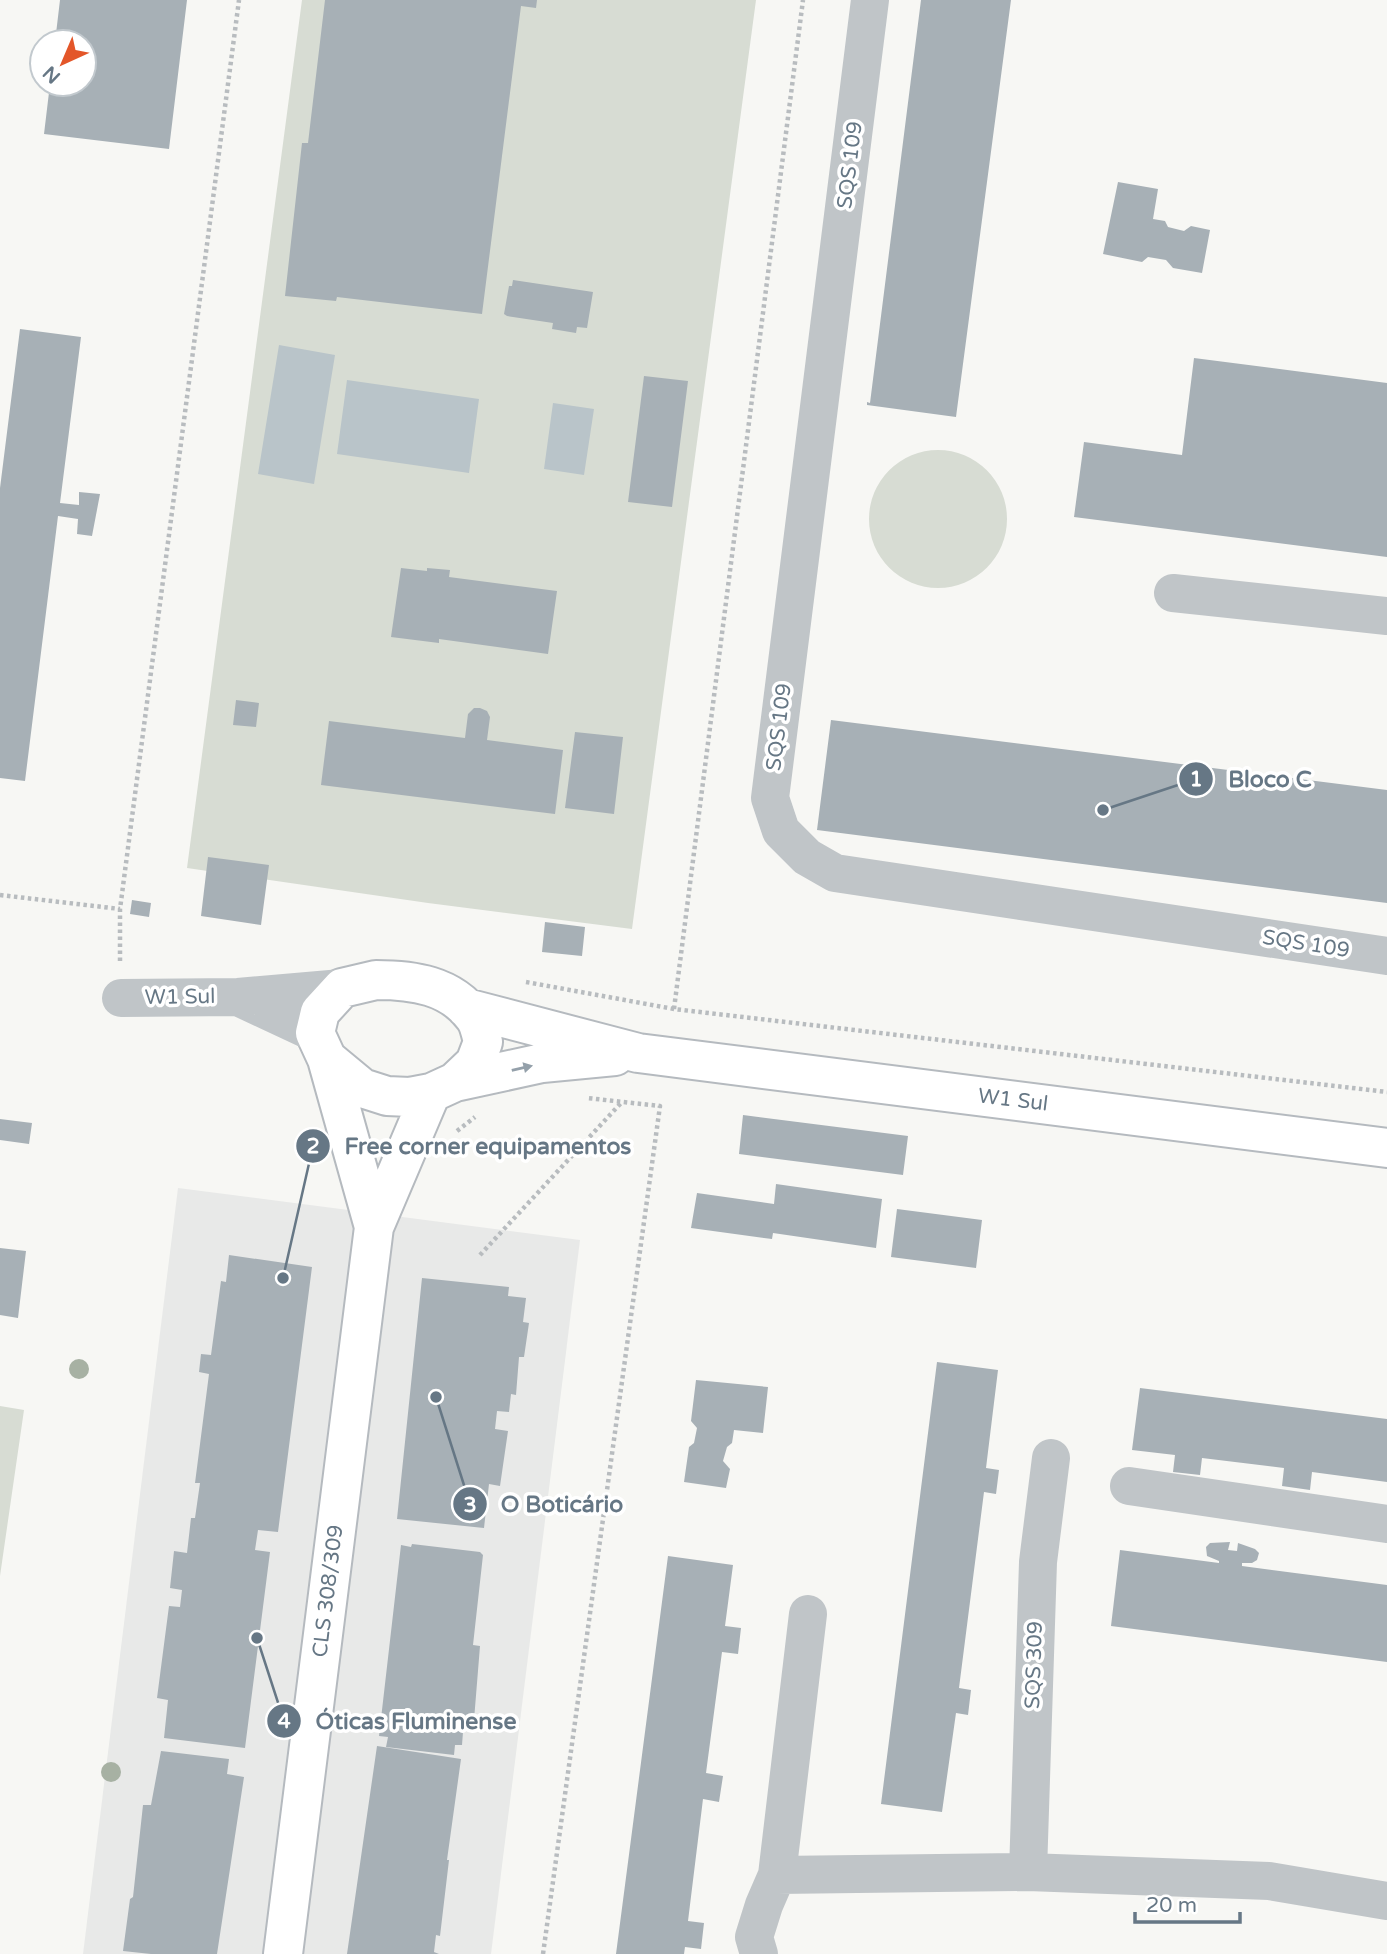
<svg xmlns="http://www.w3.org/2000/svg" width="1387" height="1954" font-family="'Varela Round',sans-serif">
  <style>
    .built { fill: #e8e9e8 }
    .green { fill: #d7dcd3 }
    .water { fill: #b9c4c9 }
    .building { fill: #a7b0b6 }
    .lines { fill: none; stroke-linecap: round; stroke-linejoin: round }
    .secondary-casing { stroke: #b5babf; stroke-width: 42 }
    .path { stroke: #b8bcbf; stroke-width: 4.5; stroke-dasharray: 3.5 3.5; stroke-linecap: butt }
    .street { stroke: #c0c5c8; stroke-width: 38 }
    .secondary { stroke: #fff; stroke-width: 38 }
    .tree { fill: #a7b1a3 }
    .oneway { fill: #94a0aa }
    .labels { text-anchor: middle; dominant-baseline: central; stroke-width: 7; stroke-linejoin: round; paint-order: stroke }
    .street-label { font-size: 21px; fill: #667785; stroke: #fff }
    .leader { fill: none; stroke: #667785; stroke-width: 2.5 }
    .callout-dot { fill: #667785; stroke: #fff; stroke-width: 2.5 }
    .mark-label { font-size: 21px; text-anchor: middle; font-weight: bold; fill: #fff }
    .callout-label { font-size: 23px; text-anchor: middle; font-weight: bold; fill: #667785; stroke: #fff; stroke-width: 7; stroke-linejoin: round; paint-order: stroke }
  </style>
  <rect width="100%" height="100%" fill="#f7f7f4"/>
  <path class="built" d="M 178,1188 L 580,1240 L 491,1954 L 83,1954 Z"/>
  <path class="green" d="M 302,0 L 756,0 L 632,929 L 428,903 L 187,868 Z
    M869 519a69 69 0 1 1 138 0a69 69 0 1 1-138 0Z
    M 0,1406 L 24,1410 L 0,1576 Z"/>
  <path class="water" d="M 279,345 L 335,355 L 314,484 L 258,474 Z
    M 347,380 L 479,399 L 469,473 L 337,454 Z
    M 553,403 L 594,409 L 584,475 L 544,469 Z"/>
  <path class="building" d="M 60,0 L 187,0 L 169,149 L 44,134 L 50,84 L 84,84 L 84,42 L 55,42 Z
    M 325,0 L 537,0 L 536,8 L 521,6 L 482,314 L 337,297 L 336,301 L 285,296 L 302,143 L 308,143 Z
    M 921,0 L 1011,0 L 956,417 L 867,405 L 867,402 L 870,403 Z
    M 1118,182 L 1158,189 L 1153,219 L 1165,221 L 1168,227 L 1184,231 L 1191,226 L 1210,230 L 1202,273 L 1173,268 L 1166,260 L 1148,257 L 1142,262 L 1103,254 Z
    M 513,280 L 593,292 L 587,328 L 577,327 L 576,333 L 552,329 L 553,323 L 507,316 L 504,314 L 509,286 L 512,286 Z
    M 20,329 L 81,337 L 60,503 L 79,505 L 79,492 L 100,494 L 92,536 L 77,534 L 78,519 L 58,516 L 25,781 L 0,778 L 0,488 Z
    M 1194,358 L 1387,383 L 1387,557 L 1074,517 L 1084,442 L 1182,455 Z
    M 644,376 L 688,381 L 672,507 L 628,502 Z
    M 401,568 L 427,571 L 427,568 L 450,570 L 449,577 L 557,591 L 548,654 L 439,639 L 439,643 L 391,637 Z
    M 236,700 L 259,703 L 256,727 L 233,725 Z
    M 480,708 L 487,711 L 490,717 L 487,740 L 563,750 L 555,814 L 321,785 L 329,721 L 465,738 L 468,714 L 474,708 Z
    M 831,720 L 1387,790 L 1387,903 L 817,830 Z
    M 575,732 L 623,737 L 614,814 L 565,808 Z
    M 208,857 L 269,865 L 261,925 L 201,916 Z
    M 132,900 L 151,903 L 149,917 L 130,914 Z
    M 545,922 L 585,927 L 582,956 L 542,952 Z
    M 743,1115 L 908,1136 L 903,1175 L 739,1154 Z
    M 0,1119 L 32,1123 L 29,1144 L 0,1140 Z
    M 776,1184 L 882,1199 L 876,1248 L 773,1233 L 772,1239 L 691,1228 L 697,1193 L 774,1204 Z
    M 897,1209 L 982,1220 L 976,1268 L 891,1257 Z
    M 0,1248 L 26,1251 L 18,1318 L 0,1315 Z
    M 229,1255 L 312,1267 L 278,1532 L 258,1530 L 255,1550 L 270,1552 L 245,1748 L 164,1738 L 168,1700 L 157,1698 L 169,1606 L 180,1607 L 182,1590 L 170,1588 L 174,1551 L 187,1553 L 191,1518 L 195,1518 L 200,1483 L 195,1483 L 209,1374 L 199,1372 L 201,1354 L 211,1355 L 221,1281 L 226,1282 Z
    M 422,1278 L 509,1287 L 508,1296 L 526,1298 L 523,1322 L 529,1323 L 524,1357 L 519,1357 L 516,1395 L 511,1394 L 509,1412 L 497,1411 L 495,1429 L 508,1431 L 500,1486 L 489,1484 L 484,1528 L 397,1519 Z
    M 937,1362 L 998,1370 L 986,1468 L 999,1470 L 996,1494 L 984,1492 L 959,1688 L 971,1690 L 968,1715 L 956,1713 L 942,1812 L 881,1804 Z
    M 696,1380 L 768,1387 L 763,1433 L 734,1430 L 732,1443 L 727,1447 L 723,1461 L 730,1469 L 726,1488 L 684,1482 L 689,1447 L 694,1443 L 697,1428 L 691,1421 Z
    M 1140,1388 L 1387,1419 L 1387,1482 L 1312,1472 L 1310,1490 L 1282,1486 L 1284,1468 L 1202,1458 L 1200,1475 L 1173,1472 L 1175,1455 L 1132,1450 Z
    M 1230,1542 L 1228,1550 L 1237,1551 L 1238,1543 L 1255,1549 L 1259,1553 L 1257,1560 L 1252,1563 L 1242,1563 L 1242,1566 L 1387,1585 L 1387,1662 L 1111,1626 L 1120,1550 L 1219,1563 L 1219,1561 L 1207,1556 L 1206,1547 L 1210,1543 Z
    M 412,1544 L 480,1552 L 483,1555 L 473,1645 L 480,1646 L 474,1720 L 464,1719 L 462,1745 L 455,1745 L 454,1755 L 386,1747 L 388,1737 L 379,1736 L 401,1545 L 411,1547 Z
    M 668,1556 L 733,1565 L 725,1626 L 741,1628 L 738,1654 L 722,1652 L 706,1773 L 723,1776 L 719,1802 L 703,1799 L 688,1921 L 704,1923 L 701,1949 L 685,1947 L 684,1954 L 616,1954 Z
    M 377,1746 L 461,1759 L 447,1860 L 449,1860 L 440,1936 L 436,1935 L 434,1952 L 439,1954 L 347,1954 Z
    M 161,1751 L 229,1759 L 227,1774 L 244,1777 L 217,1954 L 151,1954 L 123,1951 L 130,1899 L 133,1897 L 143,1805 L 151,1805 Z"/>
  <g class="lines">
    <defs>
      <path id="secondary" d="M 376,980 C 413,980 451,985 474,1017 C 479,1023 481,1034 483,1042 L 475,1063 L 455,1082 L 431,1093 L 410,1097 L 387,1096 L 362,1088 L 327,1059 L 315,1033 L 320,1012 L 342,988 Z
        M 466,1008 L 638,1053 L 1387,1148
        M 327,1059 L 374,1227
        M 455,1082 L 542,1063 L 615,1056
        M 283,1954 L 374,1227 L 431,1093"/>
    </defs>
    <use href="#secondary" class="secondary-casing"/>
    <path class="path" d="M 0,895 L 120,909
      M 120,961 L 120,909 L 239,0
      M 526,982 L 674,1009 L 1387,1092
      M 674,1009 L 803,0
      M 457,1131 L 475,1117
      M 480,1255 L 621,1103
      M 543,1954 L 660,1106 L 587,1098"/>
    <path class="street" d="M 870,0 L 770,798 L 781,831 L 807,857 L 835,873 L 1387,956
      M 1173,593 L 1387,616
      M 121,998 L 238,997 L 342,988
      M 240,998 L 315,1033
      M 1129,1486 L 1387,1524
      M 1028,1872 L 1038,1562 L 1051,1458
      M 777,1875 L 1028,1872 L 1269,1881 L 1387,1901
      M 759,1954 L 754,1937 L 764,1905 L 777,1875 L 808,1614"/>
    <use href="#secondary" class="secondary"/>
  </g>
  <g class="tree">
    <circle cx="79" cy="1369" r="10"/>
    <circle cx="111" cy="1772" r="10"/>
  </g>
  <defs><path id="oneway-solid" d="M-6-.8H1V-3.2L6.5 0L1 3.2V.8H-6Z" transform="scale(1.75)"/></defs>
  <use class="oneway" href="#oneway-solid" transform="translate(522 1068) rotate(-13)"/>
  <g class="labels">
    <g class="street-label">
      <text transform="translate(850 165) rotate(-83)">SQS 109</text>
      <text transform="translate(779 727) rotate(-83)">SQS 109</text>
      <text transform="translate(1306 944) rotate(9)">SQS 109</text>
      <text transform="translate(180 997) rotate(-1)">W1 Sul</text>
      <text transform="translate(1013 1100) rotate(7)">W1 Sul</text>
      <text transform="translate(328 1591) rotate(-83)">CLS 308/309</text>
      <text transform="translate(1034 1665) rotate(-88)">SQS 309</text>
    </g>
  </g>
  <path class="leader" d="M1103 810L1196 779M283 1278L313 1146M436 1397L470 1504M257 1638L284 1721"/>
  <g class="callout-dot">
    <circle cx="1103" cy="810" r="7"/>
    <circle cx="283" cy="1278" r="7"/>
    <circle cx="436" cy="1397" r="7"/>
    <circle cx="257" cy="1638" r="7"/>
    <circle cx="1196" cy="779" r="18"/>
    <circle cx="313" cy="1146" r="18"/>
    <circle cx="470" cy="1504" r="18"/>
    <circle cx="284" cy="1721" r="18"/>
  </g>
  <g class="mark-label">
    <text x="1196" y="786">1</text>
    <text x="313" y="1153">2</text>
    <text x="470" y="1512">3</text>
    <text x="284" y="1728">4</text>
  </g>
  <g class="callout-label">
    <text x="1270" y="787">Bloco C</text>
    <text x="488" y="1154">Free corner equipamentos</text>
    <text x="562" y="1512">O Boticário</text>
    <text x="416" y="1729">Óticas Fluminense</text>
  </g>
  <g transform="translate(63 63) rotate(224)"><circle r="33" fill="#ffffff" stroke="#c2c9ce" stroke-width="2"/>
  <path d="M0-5L12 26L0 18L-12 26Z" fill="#e35629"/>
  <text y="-10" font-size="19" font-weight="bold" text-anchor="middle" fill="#667785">N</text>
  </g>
  <path d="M1135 1912v10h105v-10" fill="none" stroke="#667785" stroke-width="3.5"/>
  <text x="1146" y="1912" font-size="21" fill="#667785" stroke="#ffffff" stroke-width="5" paint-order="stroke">20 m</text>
</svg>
